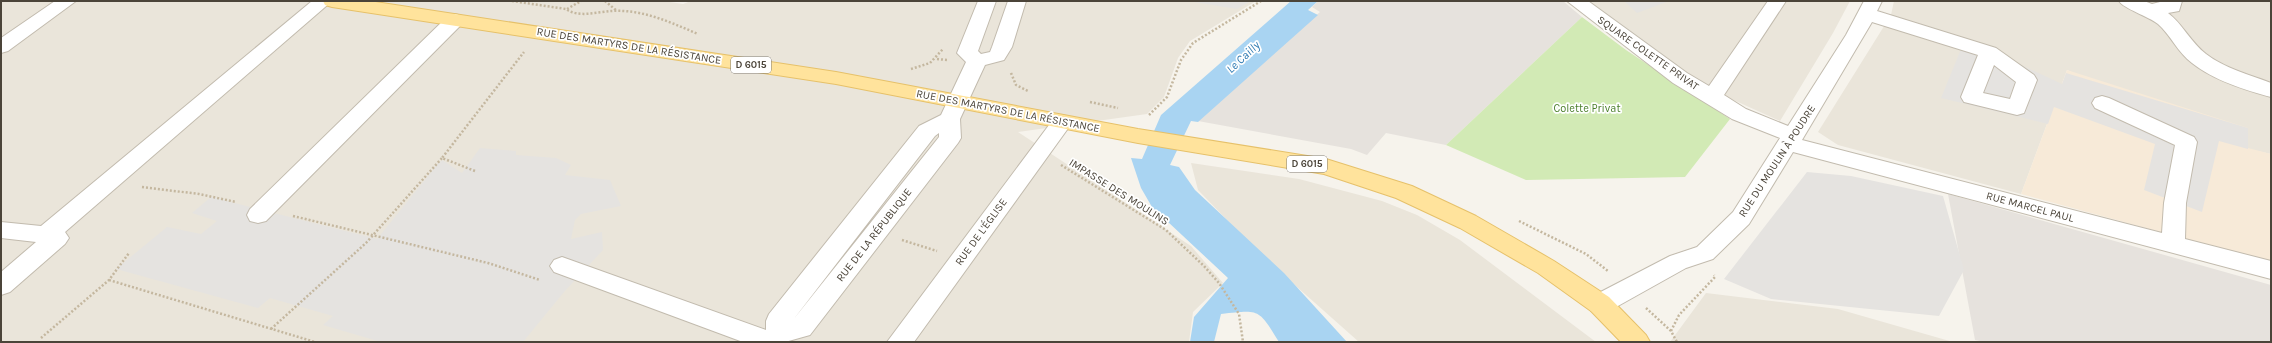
<svg xmlns="http://www.w3.org/2000/svg" width="2272" height="343" font-family="Karla,sans-serif">
  <style>
    .residential { fill: #eae5da }
    .commercial { fill: #f7ead8 }
    .industrial { fill: #e6e2dd }
    .green { fill: #d2eab5 }
    .parking { fill: #e5e3e0 }
    .water { fill: #a9d4f2 }
    .lines { fill: none; stroke-linecap: round; stroke-linejoin: round }
    .minor-casing { stroke: #c2bbae; stroke-width: 2 }
    .major-casing { stroke: #e6c16a; stroke-width: 2 }
    .path { stroke: #c4b79f; stroke-width: 2.5; stroke-dasharray: 2 2; stroke-linecap: butt }
    .minor { fill: #fff; fill-rule: evenodd }
    .major { fill: #ffe39c; fill-rule: evenodd }
    .labels { text-anchor: middle; dominant-baseline: central; stroke-width: 3.5; stroke-linejoin: round; paint-order: stroke }
    .shield { fill: #fff; stroke: #817c74; stroke-width: 1 }
    .shield-label { font-size: 10px; font-weight: bold; fill: #4b4439 }
    .street-label { font-size: 11px; fill: #4b4439; stroke: #fff }
    .park-label { font-size: 11px; fill: #4a7f2a; stroke: #fff }
    .water-label { font-size: 12px; font-style: italic; fill: #2e7ab2; stroke: #fff }
  </style>
  <rect width="100%" height="100%" fill="#f6f3ec"/>
  <path class="residential" d="M 1,1 L 663,1 L 683,4 L 691,1 L 1256,1 L 1190,41 L 1178,58 L 1164,97 L 1147,114 L 1018,132 L 1191,246 L 1223,283 L 1193,312 L 1189,342 L 1,342 Z
    M 1585,1 L 1850,1 L 1833,33 L 1780,121 L 1698,84 Z
    M 1894,1 L 2271,1 L 2271,154 L 2248,149 L 2067,70 L 2021,194 L 1838,145 L 1818,132 L 1891,15 Z
    M 1191,163 L 1299,179 L 1382,201 L 1417,215 L 1460,240 L 1596,342 L 1359,342 L 1260,254 L 1198,190 Z
    M 1706,293 L 1838,309 L 1953,342 L 1670,342 Z"/>
  <path class="commercial" d="M 2067,70 L 2248,128 L 2248,148 L 2271,154 L 2271,262 L 2021,194 Z"/>
  <path class="industrial" d="M 1318,1 L 1563,1 L 1582,17 L 1446,145 L 1386,133 L 1367,155 L 1351,149 L 1198,121 L 1320,12 L 1312,7 Z
    M 1948,194 L 2271,285 L 2271,342 L 1985,342 L 1975,340 Z"/>
  <path class="green" d="M 1582,17 L 1626,50 L 1730,119 L 1685,177 L 1526,180 L 1446,145 Z"/>
  <path class="parking" d="M 1188,1 L 1251,1 L 1237,9 Z
    M 1624,1 L 1669,1 L 1637,13 Z
    M 1964,42 L 1993,52 L 2062,84 L 2066,73 L 2248,128 L 2248,149 L 2219,141 L 2202,212 L 2144,190 L 2155,144 L 2054,107 L 2048,124 L 1941,98 Z
    M 480,148 L 516,151 L 516,155 L 556,158 L 571,165 L 565,175 L 610,180 L 621,206 L 581,214 L 575,220 L 571,239 L 602,232 L 603,250 L 564,292 L 523,342 L 381,342 L 323,325 L 333,316 L 270,298 L 258,308 L 116,269 L 167,227 L 201,234 L 217,221 L 192,213 L 211,197 L 377,239 L 437,165 L 442,160 L 462,173 Z
    M 1807,172 L 1851,176 L 1943,196 L 1964,270 L 1939,316 L 1771,299 L 1724,279 Z"/>
  <path class="water" d="M 1291,1 L 1318,1 L 1308,10 L 1318,15 L 1198,122 L 1191,121 L 1170,165 L 1179,167 L 1195,190 L 1284,273 L 1347,342 L 1279,342 C 1258,308 1260,310 1221,314 L 1214,342 L 1190,342 L 1194,317 L 1228,278 L 1152,207 L 1141,188 L 1131,158 L 1142,159 L 1161,115 Z"/>
  <g class="lines">
    <defs>
      <path id="minor" d="M 55,1 L 76,1 L 8,51 L 1,53 L 1,38 Z
        M 312,1 L 332,1 L 65,232 L 69,238 L 65,244 L 10,292 L 1,295 L 1,272 L 36,242 L 1,238 L 1,222 L 41,226 Z
        M 978,1 L 996,1 L 978,51 L 981,54 L 990,52 L 992,47 L 1008,1 L 1026,1 L 1012,47 L 1004,60 L 985,65 L 960,119 L 961,138 L 958,143 L 810,335 L 785,342 L 743,342 L 554,272 L 550,266 L 554,260 L 562,257 L 766,330 L 766,321 L 769,314 L 919,126 L 941,115 L 966,62 L 957,53 ZM 939,133 L 939,137 L 793,320 L 935,136 Z
        M 1567,1 L 1588,1 L 1687,73 L 1709,86 L 1768,1 L 1786,1 L 1724,95 L 1746,109 L 1788,126 L 1846,35 L 1864,1 L 1882,1 L 1877,11 L 1996,48 L 2034,75 L 2037,80 L 2024,113 L 2017,115 L 1964,102 L 1961,97 L 1978,55 L 1872,22 L 1802,140 L 2162,233 L 2164,203 L 2175,145 L 2095,108 L 2092,103 L 2095,98 L 2102,96 L 2109,98 L 2194,137 L 2197,142 L 2186,203 L 2185,239 L 2271,261 L 2271,279 L 1793,152 L 1749,224 L 1713,259 L 1686,268 L 1609,311 L 1600,313 L 1591,311 L 1588,304 L 1591,297 L 1670,256 L 1697,247 L 1733,212 L 1780,138 L 1732,119 L 1673,83 ZM 1994,65 L 2016,82 L 2010,99 L 1983,93 Z
        M 2119,1 L 2144,1 L 2152,4 L 2164,1 L 2182,1 L 2179,11 L 2168,13 C 2182,23 2191,43 2206,54 C 2224,68 2250,75 2271,83 L 2271,97 C 2245,90 2213,80 2192,63 C 2178,53 2170,34 2158,24 C 2148,16 2124,9 2119,1 Z
        M 455,14 L 462,16 L 465,20 L 462,24 L 266,221 L 258,223 L 250,221 L 247,215 L 250,209 L 448,16 Z
        M 1062,115 L 1069,117 L 1073,122 L 1069,127 L 914,342 L 887,342 L 1055,117 Z"/>
      <path id="major" d="M 323,1 L 369,1 L 836,72 L 1138,129 L 1326,159 L 1412,186 L 1476,216 L 1554,261 L 1609,297 L 1646,335 L 1650,342 L 1621,342 L 1591,311 L 1538,273 L 1460,228 L 1396,198 L 1324,174 L 1138,143 L 836,84 L 332,7 L 325,5 Z"/>
    </defs>
    <use href="#minor" class="minor-casing"/>
    <use href="#major" class="major-casing"/>
    <path class="path" d="M 512,1 L 566,9 C 578,18 597,12 611,11 C 642,9 670,22 698,34
      M 605,1 L 617,11
      M 567,9 L 581,1
      M 937,59 L 947,60
      M 911,69 L 930,63 L 943,49
      M 1011,73 L 1016,85 L 1028,91
      M 1090,102 L 1118,108
      M 1149,115 L 1167,97 L 1181,60 L 1193,43 L 1261,1
      M 1061,165 L 1166,230 L 1204,266 L 1219,283 L 1239,314 L 1243,342
      M 475,171 L 442,158 L 524,52
      M 142,187 L 199,194 L 236,202
      M 293,216 L 488,263 L 540,280
      M 1519,221 L 1586,254 L 1608,271
      M 902,240 L 937,251
      M 109,280 L 315,342
      M 1646,308 L 1671,331 L 1677,342
      M 271,329 L 366,243 L 442,158
      M 1671,331 L 1679,315 L 1715,277 L 1714,275
      M 41,338 L 109,280 L 129,253"/>
    <use href="#minor" class="minor"/>
    <use href="#major" class="major"/>
  </g>
  <g class="labels">
    <g class="shield">
      <rect x="731" y="57" width="40" height="16" rx="3"/>
      <rect x="1287" y="156" width="40" height="16" rx="3"/>
    </g>
    <g class="shield-label">
      <text x="751" y="65">D 6015</text>
      <text x="1307" y="164">D 6015</text>
    </g>
    <g class="street-label">
      <text transform="translate(629 46) rotate(9)">RUE DES MARTYRS DE LA RÉSISTANCE</text>
      <text transform="translate(1648 53) rotate(35)">SQUARE COLETTE PRIVAT</text>
      <text transform="translate(1008 111) rotate(11)">RUE DES MARTYRS DE LA RÉSISTANCE</text>
      <text transform="translate(1777 161) rotate(-57)">RUE DU MOULIN À POUDRE</text>
      <text transform="translate(1119 192) rotate(32)">IMPASSE DES MOULINS</text>
      <text transform="translate(2030 207) rotate(15)">RUE MARCEL PAUL</text>
      <text transform="translate(981 232) rotate(-54)">RUE DE L'ÉGLISE</text>
      <text transform="translate(874 235) rotate(-52)">RUE DE LA RÉPUBLIQUE</text>
    </g>
    <g class="park-label">
      <text x="1587" y="108">Colette Privat</text>
    </g>
    <g class="water-label">
      <text transform="translate(1243 57) rotate(-43)">Le Cailly</text>
    </g>
  </g>
  <rect width="2272" height="343" fill="none" stroke="#4b4439" stroke-width="4"/>
</svg>
